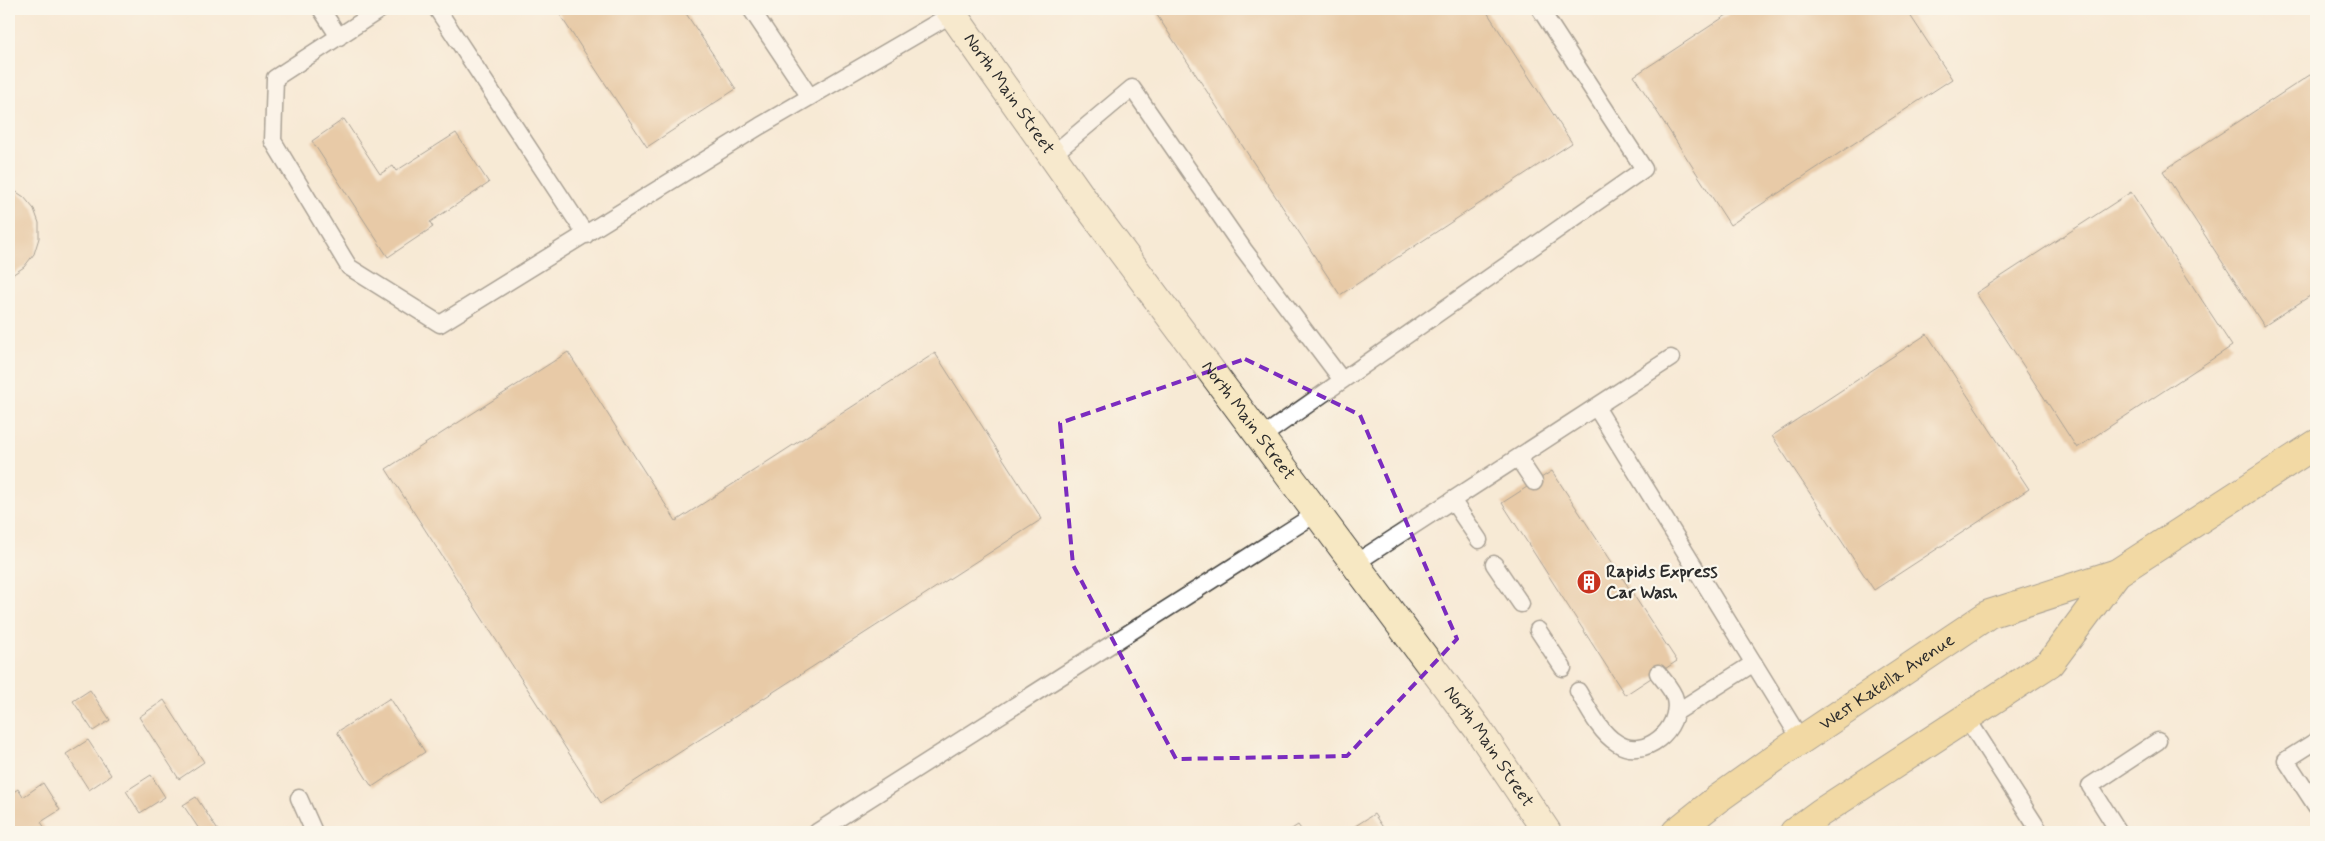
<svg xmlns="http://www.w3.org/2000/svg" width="2325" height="841" font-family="Mynerve,sans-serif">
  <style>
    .building { fill: #d4a570 }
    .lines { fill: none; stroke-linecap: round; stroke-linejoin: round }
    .service-casing { stroke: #4a4844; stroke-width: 19 }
    .secondary-casing { stroke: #4a4844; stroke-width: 30 }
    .primary-casing { stroke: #4a4844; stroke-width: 30 }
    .service { stroke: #fff; stroke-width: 16 }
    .secondary { stroke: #f7e8c3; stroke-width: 28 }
    .primary { stroke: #eac669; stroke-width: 28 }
    .marked { fill: none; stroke: #7b2cbf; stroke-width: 4; stroke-dasharray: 10 6; stroke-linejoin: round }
    .labels { text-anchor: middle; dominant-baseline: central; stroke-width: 4.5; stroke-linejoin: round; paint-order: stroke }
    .street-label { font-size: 18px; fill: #2b2b2b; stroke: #fbf7ec }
    .poi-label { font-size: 18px; font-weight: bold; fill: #2b2b2b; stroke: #fbf7ec; text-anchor: start }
  </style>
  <rect width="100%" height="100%" fill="#fbf7ec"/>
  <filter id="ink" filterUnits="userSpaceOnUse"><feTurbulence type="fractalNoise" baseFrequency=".02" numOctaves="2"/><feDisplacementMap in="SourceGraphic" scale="10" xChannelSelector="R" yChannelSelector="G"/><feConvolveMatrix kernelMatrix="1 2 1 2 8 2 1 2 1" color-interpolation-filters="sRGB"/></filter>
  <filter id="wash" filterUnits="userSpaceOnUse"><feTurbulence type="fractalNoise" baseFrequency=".0096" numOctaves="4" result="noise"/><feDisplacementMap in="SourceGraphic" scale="20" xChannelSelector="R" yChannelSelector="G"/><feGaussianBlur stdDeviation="1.12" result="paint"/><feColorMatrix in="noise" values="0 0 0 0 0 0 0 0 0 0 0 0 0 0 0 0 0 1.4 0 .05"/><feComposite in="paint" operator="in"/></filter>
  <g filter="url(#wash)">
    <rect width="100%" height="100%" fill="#f7ead5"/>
    <g id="blocks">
      <path class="building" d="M 556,9 L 683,9 L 736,89 L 647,147 Z
        M 1153,9 L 1485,9 L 1572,143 L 1340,295 Z
        M 1736,9 L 1906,9 L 1952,79 L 1730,225 L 1634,76 Z
        M 2316,71 L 2316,292 L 2264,326 L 2163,171 Z
        M 344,119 L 380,174 L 393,166 L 396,171 L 456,133 L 489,183 L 430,222 L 433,227 L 388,257 L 312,141 Z
        M 9,187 L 24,197 L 34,209 L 39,223 L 39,238 L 34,254 L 24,267 L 9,277 Z
        M 2131,192 L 2232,346 L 2077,448 L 1976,293 Z
        M 1927,334 L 2029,489 L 1874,590 L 1772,436 Z
        M 568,352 L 676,521 L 935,353 L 1042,519 L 601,803 L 386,469 Z
        M 1552,471 L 1677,661 L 1625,695 L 1502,503 Z
        M 90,690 L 110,720 L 93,731 L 73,701 Z
        M 390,698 L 425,752 L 372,787 L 337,732 Z
        M 164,700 L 204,762 L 179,779 L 139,717 Z
        M 88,740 L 111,775 L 89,790 L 66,754 Z
        M 151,775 L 165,797 L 140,813 L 126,791 Z
        M 43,783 L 60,810 L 41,822 L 45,828 L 39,832 L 9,832 L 9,795 L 18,789 L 23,797 Z
        M 196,797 L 219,832 L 201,832 L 183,805 Z
        M 1374,814 L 1386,832 L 1346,832 Z
        M 1298,825 L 1303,832 L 1287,832 Z"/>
    </g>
  </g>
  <g filter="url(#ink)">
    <use href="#blocks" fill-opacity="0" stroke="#4a4844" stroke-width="1"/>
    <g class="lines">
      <defs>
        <path id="service" d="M 321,9 L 339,37
          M 381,9 L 275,78 L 273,141 L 349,267 L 440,324 L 760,126 L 952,14
          M 437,9 L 586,235
          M 751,9 L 810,97
          M 1051,156 L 1132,88 L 1244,250 L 1342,380
          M 1596,407 L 1801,740
          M 1260,438 L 1644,169 L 1540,9
          M 1518,458 L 1534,482
          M 1452,500 L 1479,540
          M 1354,564 L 1671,358
          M 1494,564 L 1521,604
          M 1538,630 L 1563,668
          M 1578,691 C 1588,708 1600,733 1617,743 C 1644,761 1682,729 1675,699 C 1673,690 1663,680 1658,673
          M 1675,713 L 1754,663
          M 1966,717 L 2040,832
          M 2316,741 L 2286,760 L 2316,806
          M 299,798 L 314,832
          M 817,832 L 1317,513
          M 2119,832 L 2090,786 L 2158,741"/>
        <g id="secondary">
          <path id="s1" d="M 949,9 L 1085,202 L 1478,729 L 1547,832"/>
        </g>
        <g id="primary">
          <path id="s2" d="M 1676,832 L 1716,800 L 1789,748 L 1989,614 L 2117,573 L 2316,444"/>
          <path d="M 1794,832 L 1820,813 L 2050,663 L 2117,573"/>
        </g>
      </defs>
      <use href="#service" class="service-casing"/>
      <use href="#secondary" class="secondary-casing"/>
      <use href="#primary" class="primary-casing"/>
      <use href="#service" class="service"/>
      <use href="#secondary" class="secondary"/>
      <use href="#primary" class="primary"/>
    </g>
  </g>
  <path d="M0 0H2325V841H0ZM 1245,359 L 1360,415 L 1457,639 L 1347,756 L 1176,759 L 1073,565 L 1060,423 Z" fill="#f7ead5" fill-opacity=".55" fill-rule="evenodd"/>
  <path class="marked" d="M 1245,359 L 1360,415 L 1457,639 L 1347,756 L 1176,759 L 1073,565 L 1060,423 Z"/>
  <defs>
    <symbol id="building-disc" viewBox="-11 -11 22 22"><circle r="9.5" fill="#c8321e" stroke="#fbf7ec"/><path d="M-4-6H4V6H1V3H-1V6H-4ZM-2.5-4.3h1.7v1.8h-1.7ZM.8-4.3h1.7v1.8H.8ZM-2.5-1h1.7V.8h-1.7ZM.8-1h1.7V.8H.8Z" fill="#fff"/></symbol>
  </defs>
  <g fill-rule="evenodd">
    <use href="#building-disc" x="1575" y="568" width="28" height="28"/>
  </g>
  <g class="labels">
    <g class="street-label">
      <text stroke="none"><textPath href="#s1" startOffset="104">North Main Street</textPath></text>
      <text stroke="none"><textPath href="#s1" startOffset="509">North Main Street</textPath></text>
      <text stroke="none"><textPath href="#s2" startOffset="259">West Katella Avenue</textPath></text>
      <text stroke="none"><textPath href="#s1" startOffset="914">North Main Street</textPath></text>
    </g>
    <g class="poi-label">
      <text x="1606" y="572">Rapids Express<tspan x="1606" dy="21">Car Wash</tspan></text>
    </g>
  </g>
  <rect width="2325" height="841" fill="none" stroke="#fbf7ec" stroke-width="30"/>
</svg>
